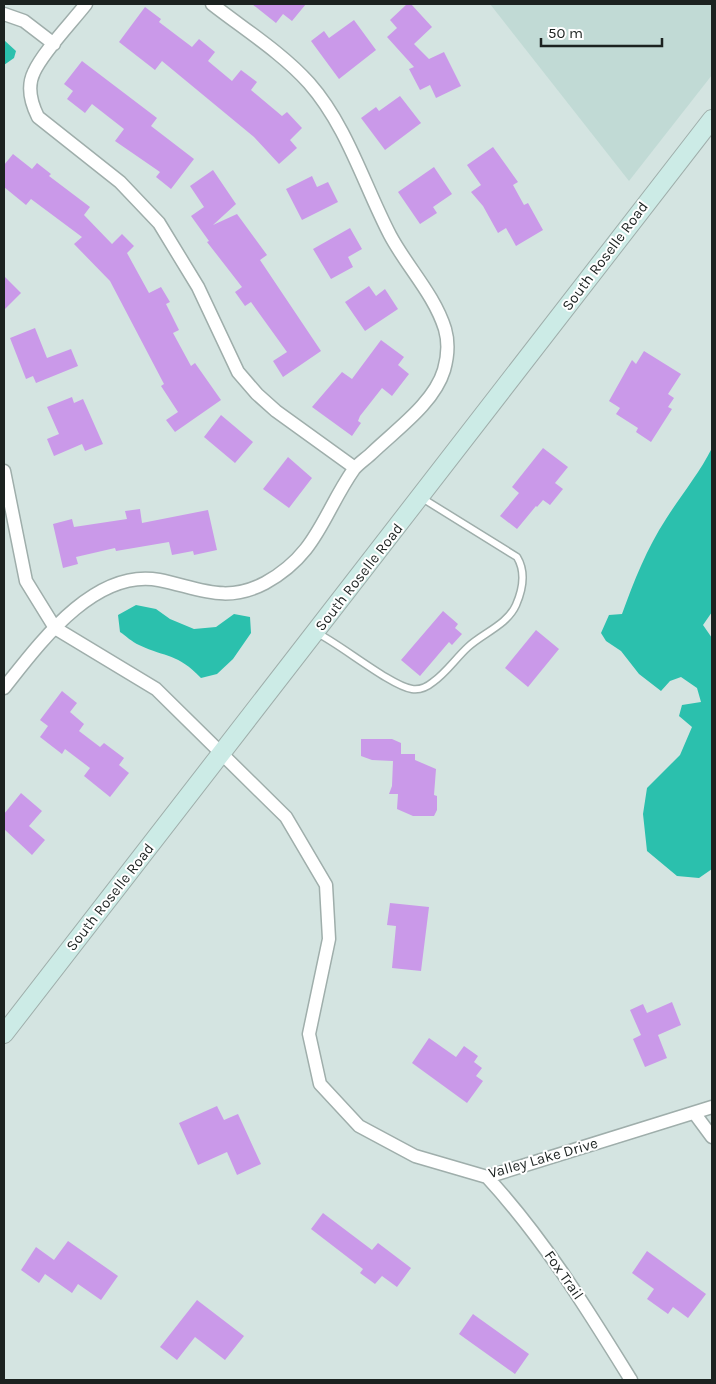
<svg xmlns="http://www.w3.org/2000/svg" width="716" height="1384" font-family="Karla,sans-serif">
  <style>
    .built { fill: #c1dad5 }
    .water { fill: #2bc0ad }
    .building { fill: #ca99e9 }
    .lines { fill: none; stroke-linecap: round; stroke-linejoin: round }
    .lane-casing { stroke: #9faeab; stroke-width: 9 }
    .street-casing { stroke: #9faeab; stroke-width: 15 }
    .secondary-casing { stroke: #9faeab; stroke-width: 20 }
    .lane { stroke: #fff; stroke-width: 6 }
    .street { stroke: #fff; stroke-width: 12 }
    .secondary { stroke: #ccebe6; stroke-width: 18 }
    .labels { text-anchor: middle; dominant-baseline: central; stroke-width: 4; stroke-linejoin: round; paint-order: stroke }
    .street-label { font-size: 15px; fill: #1c2220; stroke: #fff }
  </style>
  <rect width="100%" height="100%" fill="#d4e4e1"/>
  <path class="built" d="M 490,4 L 712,4 L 712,75 L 629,181 Z"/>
  <path class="water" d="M 4,40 L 16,51 L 14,58 L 4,65 Z
    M 712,448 L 712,612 L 703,625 L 712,638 L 712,869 L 699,878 L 677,876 L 647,851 L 643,814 L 647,788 L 680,755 L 692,727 L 679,716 L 682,705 L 701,702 L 697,688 L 681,677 L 670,681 L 661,691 L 639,674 L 621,651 L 606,641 L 601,633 L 609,615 L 622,614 C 634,581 647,548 666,519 C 681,495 699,474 712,448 Z
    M 136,605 L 156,609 L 170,619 L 194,629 L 216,627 L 234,614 L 250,617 L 251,633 L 233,659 L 217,674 L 201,678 C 177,653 167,658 139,645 C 132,642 126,636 120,632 L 118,615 Z"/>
  <path class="building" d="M 252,4 L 306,4 L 292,21 L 283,14 L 276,23 Z
    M 407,4 L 411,4 L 432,27 L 414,44 L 429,59 L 444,52 L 461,86 L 436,98 L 430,85 L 420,90 L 409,69 L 414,67 L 387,37 L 397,28 L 390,20 Z
    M 145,7 L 161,19 L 159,22 L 192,47 L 199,39 L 215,52 L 208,61 L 232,81 L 241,70 L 257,82 L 251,90 L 282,116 L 287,112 L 302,128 L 290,140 L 297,148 L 279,164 L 254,137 L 162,61 L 155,70 L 119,42 Z
    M 354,20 L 376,50 L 339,79 L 311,41 L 324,31 L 329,38 Z
    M 82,61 L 157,118 L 151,126 L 194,159 L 171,189 L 156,177 L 160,172 L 115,141 L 124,129 L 92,104 L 85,113 L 67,99 L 73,91 L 64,84 Z
    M 400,96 L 421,123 L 385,150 L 361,118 L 376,107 L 379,111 Z
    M 493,147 L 518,182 L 513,185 L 524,205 L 528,203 L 543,230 L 516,246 L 506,228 L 498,233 L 483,206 L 471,192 L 481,185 L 467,165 Z
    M 13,154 L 32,169 L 37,163 L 51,174 L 49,176 L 90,207 L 84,215 L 112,244 L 122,234 L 134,246 L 127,253 L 149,293 L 161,287 L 170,302 L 166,304 L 179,330 L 173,333 L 191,366 L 195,363 L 221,400 L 175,432 L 166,420 L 178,412 L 161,386 L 164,384 L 110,281 L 74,244 L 82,237 L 31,199 L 26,205 L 4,187 L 4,165 Z
    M 434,167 L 452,194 L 433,207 L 437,213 L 420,224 L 398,192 Z
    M 213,170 L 236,204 L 213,225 L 237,214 L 267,255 L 260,260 L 321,351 L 283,377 L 273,361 L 287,352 L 251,302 L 245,306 L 235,292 L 242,287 L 207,242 L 209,241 L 191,216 L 204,207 L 190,186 Z
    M 312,176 L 317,187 L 328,182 L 338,202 L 302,220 L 286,189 Z
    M 350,228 L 362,249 L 348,257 L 353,267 L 331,279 L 313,249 Z
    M 4,276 L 21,293 L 4,310 Z
    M 369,286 L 376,296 L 385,289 L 398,309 L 365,331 L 345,302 Z
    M 35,328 L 47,358 L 71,349 L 78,366 L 36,383 L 33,376 L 26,379 L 10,338 Z
    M 381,340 L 404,357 L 398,365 L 409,374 L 392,396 L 382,388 L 360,416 L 358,421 L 361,423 L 352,436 L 312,407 L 342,372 L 352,379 Z
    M 644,351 L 681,374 L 668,394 L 674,398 L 668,407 L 672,409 L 651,442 L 636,432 L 638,428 L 616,414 L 620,408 L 609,401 L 632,360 L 636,364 Z
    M 72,397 L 74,403 L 83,399 L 103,444 L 85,451 L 82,444 L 54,456 L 47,439 L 59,434 L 47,407 Z
    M 221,415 L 253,442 L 235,463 L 204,437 Z
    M 543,448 L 568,467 L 555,483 L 563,489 L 550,505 L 543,500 L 537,507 L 536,506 L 517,529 L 500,516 L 519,493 L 512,487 Z
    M 288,457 L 312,478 L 289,508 L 263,489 Z
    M 140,509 L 142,523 L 208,510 L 217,550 L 194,555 L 193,551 L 172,555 L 169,542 L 116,551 L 115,548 L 76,557 L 78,564 L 63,568 L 53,524 L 72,519 L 74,527 L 127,519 L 125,511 Z
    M 443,611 L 458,624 L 455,628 L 462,634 L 452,645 L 449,642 L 420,676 L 401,660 Z
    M 536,630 L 559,649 L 528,687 L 505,668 Z
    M 62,691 L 77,703 L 70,712 L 84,724 L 79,731 L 100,747 L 104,743 L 124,758 L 119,765 L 129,773 L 110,797 L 84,776 L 90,768 L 65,749 L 62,754 L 40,737 L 48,726 L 40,720 Z
    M 361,739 L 392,739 L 401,743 L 401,754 L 415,754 L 415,760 L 436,769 L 434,795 L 437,796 L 437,810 L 434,816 L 413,816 L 397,809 L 398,794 L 389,794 L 392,786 L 393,761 L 372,760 L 361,756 Z
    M 21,793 L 42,811 L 29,826 L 45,840 L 32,855 L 4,829 L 4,814 Z
    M 390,903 L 429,907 L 421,971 L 392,968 L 396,926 L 387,925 Z
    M 672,1002 L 681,1025 L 658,1035 L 667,1058 L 645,1067 L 633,1039 L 641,1035 L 630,1010 L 643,1004 L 647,1013 Z
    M 429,1038 L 456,1057 L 464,1046 L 478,1056 L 474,1062 L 482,1068 L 476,1076 L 483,1081 L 467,1103 L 412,1063 Z
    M 217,1106 L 224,1120 L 238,1114 L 261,1164 L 237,1175 L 227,1152 L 198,1165 L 179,1123 Z
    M 323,1213 L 372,1250 L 378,1243 L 411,1268 L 397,1287 L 382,1276 L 375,1284 L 360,1273 L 363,1269 L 311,1229 Z
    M 68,1241 L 118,1276 L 101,1300 L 78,1284 L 72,1293 L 45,1274 L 39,1283 L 21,1270 L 36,1247 L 54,1260 Z
    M 647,1251 L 706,1294 L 688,1318 L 673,1307 L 668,1314 L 647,1299 L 654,1289 L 632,1273 Z
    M 197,1300 L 244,1336 L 225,1360 L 195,1337 L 177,1360 L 160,1347 Z
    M 473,1314 L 529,1354 L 515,1374 L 459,1334 Z"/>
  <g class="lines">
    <defs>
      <path id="lane" d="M 317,633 C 340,644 391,686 412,689 C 419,690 427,687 433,682 C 446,673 456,658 468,647 C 483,633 507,625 516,605 C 523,589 526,572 517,557 L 422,498"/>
      <path id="street" d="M 86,4 C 72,22 43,52 34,72 C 27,86 31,103 38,117 L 120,182 L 159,223 L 198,287 L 238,372 L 257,394 L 276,411 L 355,468
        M 4,14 L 24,21 L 54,44
        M 4,471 L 26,581 L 55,628 L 156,689 L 286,817 L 326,885 L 329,939 L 309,1034 L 320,1084 L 359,1126 L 415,1156 L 487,1177 L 712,1107
        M 4,688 C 39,644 94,568 159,580 C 199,588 225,604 265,583 C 318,554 323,513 354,469 C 359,463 367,458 373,452 C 397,429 434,403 444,370 C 448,356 449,343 445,329 C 434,294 407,267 390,235 C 364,185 347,126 309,83 C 282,53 244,29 212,4
        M 695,1114 L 712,1137
        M 487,1177 C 544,1239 587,1309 631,1380"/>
      <path id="secondary" d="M 4,1034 L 712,119"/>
    </defs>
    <use href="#lane" class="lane-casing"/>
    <use href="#street" class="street-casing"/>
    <use href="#secondary" class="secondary-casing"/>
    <use href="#lane" class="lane"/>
    <use href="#street" class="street"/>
    <use href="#secondary" class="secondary"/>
  </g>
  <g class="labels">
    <g class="street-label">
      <text transform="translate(605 256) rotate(-53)">South Roselle Road</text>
      <text transform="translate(359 577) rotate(-52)">South Roselle Road</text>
      <text transform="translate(110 897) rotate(-52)">South Roselle Road</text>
      <text transform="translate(543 1158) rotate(-16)">Valley Lake Drive</text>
      <text transform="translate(564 1275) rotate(55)">Fox Trail</text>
    </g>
  </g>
  <rect width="716" height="1384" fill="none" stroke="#1c2220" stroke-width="10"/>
  <path d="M541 38v8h121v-8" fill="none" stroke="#1c2220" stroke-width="2.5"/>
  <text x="548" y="38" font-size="15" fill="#1c2220" stroke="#ffffff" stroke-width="4" paint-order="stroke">50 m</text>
</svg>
